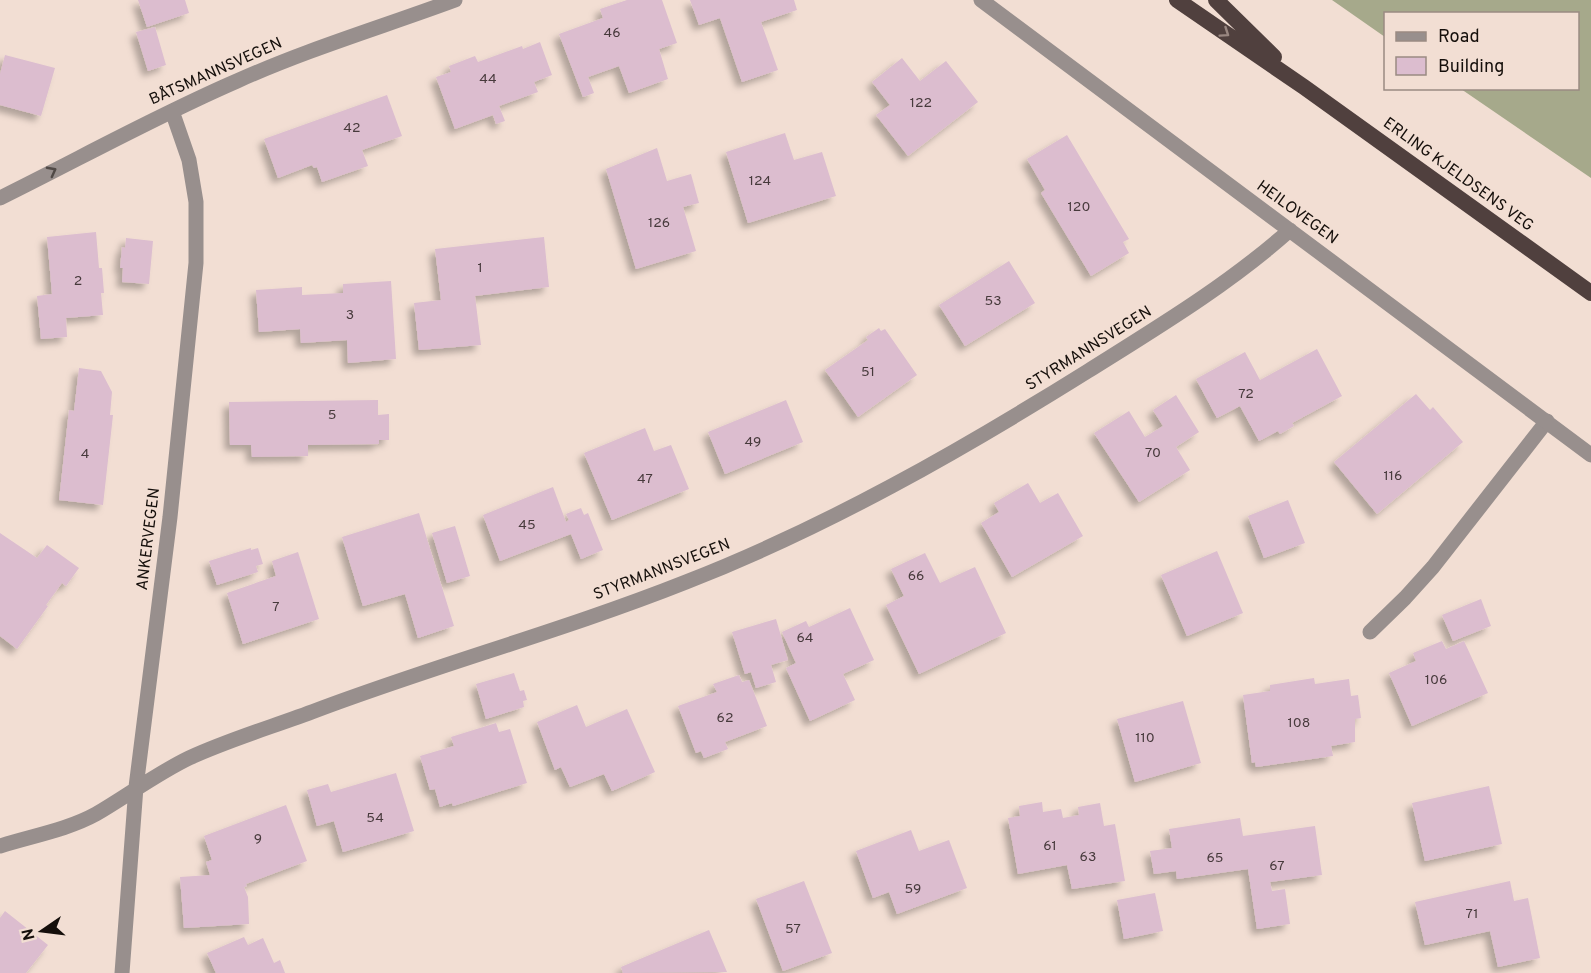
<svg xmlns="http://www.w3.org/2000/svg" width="1591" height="973" font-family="Overpass,sans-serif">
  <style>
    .forest { fill: #a6a98b }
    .building { fill: #dcbdcf; filter: url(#shadow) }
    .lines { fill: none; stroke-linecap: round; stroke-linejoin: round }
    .service { stroke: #988f8d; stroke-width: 15 }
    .minor { stroke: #988f8d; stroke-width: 15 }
    .trunk { stroke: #50403e; stroke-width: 16 }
    .oneway { stroke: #998781 }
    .oneway2 { stroke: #504946 }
    .labels { text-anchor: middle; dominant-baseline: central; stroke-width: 4.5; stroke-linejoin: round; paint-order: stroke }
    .number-label { font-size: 14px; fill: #473a3c }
    .street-label { font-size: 16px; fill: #150f0b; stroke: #f2ded3 }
  </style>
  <defs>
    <filter id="shadow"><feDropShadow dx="-5.5" dy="5.5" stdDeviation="3" flood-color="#0004"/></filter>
  </defs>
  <rect width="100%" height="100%" fill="#f2ded3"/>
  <path class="forest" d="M 1332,0 L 1591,0 L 1591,178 L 1461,89 L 1578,88 L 1578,14 L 1386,14 L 1385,37 Z"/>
  <path class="building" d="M 138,0 L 185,0 L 189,13 L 147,27 Z
    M 627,0 L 662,0 L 677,43 L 659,49 L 668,79 L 629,93 L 619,66 L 588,77 L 594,93 L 583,97 L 559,34 L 603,18 L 600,9 Z
    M 690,0 L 794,0 L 797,10 L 761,22 L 778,70 L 742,82 L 720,18 L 699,25 Z
    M 155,27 L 166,65 L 148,71 L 136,32 Z
    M 540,42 L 552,75 L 534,82 L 538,92 L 499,106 L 505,121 L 496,124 L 493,115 L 455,129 L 436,77 L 451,72 L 449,66 L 475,56 L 478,62 L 522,46 L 523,49 Z
    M 5,55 L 55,68 L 41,116 L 0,105 L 0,74 Z
    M 902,58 L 920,81 L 946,61 L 978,102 L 908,156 L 876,115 L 890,105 L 872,82 Z
    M 387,95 L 402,136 L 362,150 L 368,166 L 322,182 L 317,167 L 314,168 L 312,165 L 278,178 L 264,139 Z
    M 785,133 L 794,160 L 822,152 L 836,196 L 748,223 L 726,152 Z
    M 1067,135 L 1129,239 L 1123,242 L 1129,253 L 1091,276 L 1041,193 L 1045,190 L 1027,159 Z
    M 657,148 L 667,181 L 691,174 L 699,203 L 683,207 L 696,251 L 636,269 L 606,169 Z
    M 96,232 L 99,268 L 102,268 L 104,293 L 101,293 L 103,315 L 66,318 L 67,337 L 41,339 L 37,296 L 52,294 L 47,237 Z
    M 544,237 L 549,287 L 475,296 L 481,345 L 419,350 L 414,303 L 441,300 L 435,249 Z
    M 126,238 L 153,241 L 149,284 L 122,282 L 123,268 L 120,268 L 122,247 L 125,248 Z
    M 1009,261 L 1035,303 L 965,346 L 939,305 Z
    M 391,281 L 396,359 L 348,363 L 347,340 L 301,343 L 300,329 L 259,332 L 256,290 L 302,287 L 302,295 L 343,293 L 343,284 Z
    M 879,328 L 881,331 L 885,329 L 917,375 L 858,417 L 825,370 L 868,340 L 866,337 Z
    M 1317,349 L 1342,396 L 1292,423 L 1294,426 L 1280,434 L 1278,431 L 1259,441 L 1240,406 L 1217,418 L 1196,379 L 1245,352 L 1260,380 Z
    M 79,368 L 101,371 L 112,392 L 110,415 L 113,415 L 103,505 L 59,500 L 69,410 L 74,411 Z
    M 1416,394 L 1430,410 L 1433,407 L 1463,442 L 1377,514 L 1334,462 Z
    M 1176,395 L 1199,432 L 1176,447 L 1190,470 L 1139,502 L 1094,433 L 1129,411 L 1145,437 L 1163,426 L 1153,410 Z
    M 378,400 L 378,415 L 389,414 L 389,440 L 379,440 L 379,444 L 308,445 L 308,456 L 252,457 L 251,445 L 230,445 L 229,402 Z
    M 786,400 L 803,442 L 725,474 L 708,432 Z
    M 645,428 L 654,451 L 671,445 L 689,489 L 612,520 L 584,453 Z
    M 1028,483 L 1040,503 L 1058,493 L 1083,536 L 1012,577 L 981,523 L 999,512 L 994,503 Z
    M 553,487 L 566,522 L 569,520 L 566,514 L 581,508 L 584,515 L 588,513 L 603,550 L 581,559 L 571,534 L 500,561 L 483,515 Z
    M 1288,500 L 1305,543 L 1264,558 L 1248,516 Z
    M 419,513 L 454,626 L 418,638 L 405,594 L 363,606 L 342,537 Z
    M 455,526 L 470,576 L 447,583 L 432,533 Z
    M 0,533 L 37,558 L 47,545 L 79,568 L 66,586 L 62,583 L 46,605 L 48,606 L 17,649 L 0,636 Z
    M 251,548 L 251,550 L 258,548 L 263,564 L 256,566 L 258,572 L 217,585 L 209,561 Z
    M 1217,551 L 1243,613 L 1187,636 L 1161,575 Z
    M 298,552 L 319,619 L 243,644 L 227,593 L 276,576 L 272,561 Z
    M 925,553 L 940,583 L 975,567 L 1006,633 L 919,674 L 886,605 L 904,596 L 891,569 Z
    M 1481,599 L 1491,626 L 1453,641 L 1442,615 Z
    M 850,608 L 874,660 L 843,674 L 855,700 L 810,721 L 786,668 L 796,663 L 782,632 L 806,621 L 809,627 Z
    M 776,619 L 788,660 L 771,665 L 776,682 L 756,688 L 751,672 L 745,674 L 732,632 Z
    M 1442,641 L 1446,649 L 1464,641 L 1488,693 L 1412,726 L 1389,673 L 1416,661 L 1413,653 Z
    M 514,673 L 520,691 L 524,690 L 527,700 L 523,701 L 524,707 L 486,719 L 476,684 Z
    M 739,675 L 742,682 L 749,680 L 767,726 L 725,742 L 728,749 L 704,758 L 701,751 L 696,753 L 678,706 L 717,692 L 713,684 Z
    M 1314,678 L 1315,684 L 1349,679 L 1351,696 L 1358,695 L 1361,718 L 1355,719 L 1355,742 L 1331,746 L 1333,756 L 1256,767 L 1255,762 L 1252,763 L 1243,695 L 1270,691 L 1270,685 Z
    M 1183,701 L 1201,763 L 1135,782 L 1117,719 Z
    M 577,705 L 586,727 L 627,709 L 655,772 L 612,791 L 604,774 L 570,787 L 561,767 L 555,770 L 537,722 Z
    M 496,723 L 499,732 L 510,729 L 527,783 L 453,806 L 452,803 L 440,807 L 435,789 L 430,790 L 420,756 L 454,746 L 451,737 Z
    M 396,773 L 414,831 L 343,852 L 334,821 L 317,826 L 307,790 L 328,784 L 331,792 Z
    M 1489,786 L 1502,844 L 1425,861 L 1412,803 Z
    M 1042,802 L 1043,812 L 1061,809 L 1063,818 L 1079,815 L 1078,807 L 1100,803 L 1104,826 L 1115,824 L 1125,881 L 1072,889 L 1067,865 L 1018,874 L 1008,818 L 1020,816 L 1019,806 Z
    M 286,805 L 307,861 L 246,884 L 247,886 L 244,887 L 248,897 L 249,924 L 184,928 L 180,877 L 210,875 L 206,862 L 212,860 L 204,836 Z
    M 1240,818 L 1243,836 L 1315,826 L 1322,875 L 1270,882 L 1272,891 L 1285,889 L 1290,924 L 1257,929 L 1248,869 L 1177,879 L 1176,871 L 1154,874 L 1150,851 L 1172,848 L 1169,829 Z
    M 911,830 L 919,851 L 949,840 L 967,888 L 897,914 L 889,892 L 873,898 L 856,851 Z
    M 804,881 L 832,953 L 783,971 L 756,899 Z
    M 1510,881 L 1514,901 L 1528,898 L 1540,958 L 1498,967 L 1490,931 L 1425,945 L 1415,902 Z
    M 1155,893 L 1163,931 L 1124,939 L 1117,900 Z
    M 5,911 L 48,945 L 26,973 L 0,973 L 0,918 Z
    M 709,930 L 727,972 L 623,973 L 621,967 Z
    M 244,937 L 248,945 L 263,938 L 274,963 L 280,960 L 285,973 L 216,973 L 207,953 Z"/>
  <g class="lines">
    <path class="service" d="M 1370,632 L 1405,598 L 1433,567 L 1547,421"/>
    <path class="minor" d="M 981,0 L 1591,455
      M 0,198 C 79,159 156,116 237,81 C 308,49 382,27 455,0
      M 0,846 C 31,836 67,830 96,814 C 127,796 156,774 189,758 C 230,739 275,726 317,710 C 439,664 565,630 686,582 C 827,527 960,451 1088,371 C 1158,327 1228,285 1290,230
      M 122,973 L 136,787 L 170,517 L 196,263 L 196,202 L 189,160 L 172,111"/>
    <path class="trunk" d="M 1177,0 L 1304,87 L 1591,293
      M 1216,0 L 1274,57"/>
  </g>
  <defs><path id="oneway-chevron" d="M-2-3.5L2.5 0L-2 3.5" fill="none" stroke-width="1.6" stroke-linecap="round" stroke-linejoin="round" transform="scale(1.5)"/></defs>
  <use class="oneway" href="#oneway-chevron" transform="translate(1225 33) rotate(34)"/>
  <use class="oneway2" href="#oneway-chevron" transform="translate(52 171) rotate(-28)"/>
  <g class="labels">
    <g class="number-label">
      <text x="612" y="33">46</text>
      <text x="488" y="79">44</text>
      <text x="921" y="103">122</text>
      <text x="352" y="128">42</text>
      <text x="760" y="181">124</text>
      <text x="1079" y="207">120</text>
      <text x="659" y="223">126</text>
      <text x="480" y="268">1</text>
      <text x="78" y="281">2</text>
      <text x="993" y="301">53</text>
      <text x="350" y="315">3</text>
      <text x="868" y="372">51</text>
      <text x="1246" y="394">72</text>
      <text x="332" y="415">5</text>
      <text x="753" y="442">49</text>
      <text x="1153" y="453">70</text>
      <text x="85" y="454">4</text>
      <text x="1393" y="476">116</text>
      <text x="645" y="479">47</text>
      <text x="527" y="525">45</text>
      <text x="916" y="576">66</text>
      <text x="276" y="607">7</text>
      <text x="805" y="638">64</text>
      <text x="1436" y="680">106</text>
      <text x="725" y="718">62</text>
      <text x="1299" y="723">108</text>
      <text x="1145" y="738">110</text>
      <text x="375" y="818">54</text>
      <text x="258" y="839">9</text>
      <text x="1050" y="846">61</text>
      <text x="1088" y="857">63</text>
      <text x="1215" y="858">65</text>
      <text x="1277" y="866">67</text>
      <text x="913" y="889">59</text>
      <text x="1472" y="914">71</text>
      <text x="793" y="929">57</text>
    </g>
    <g class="street-label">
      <text transform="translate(216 72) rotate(-24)">BÅTSMANNSVEGEN</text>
      <text transform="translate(1458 175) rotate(36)">ERLING KJELDSENS VEG</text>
      <text transform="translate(1297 213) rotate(36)">HEILOVEGEN</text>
      <text transform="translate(1089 349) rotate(-32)">STYRMANNSVEGEN</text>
      <text transform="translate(149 539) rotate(-83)">ANKERVEGEN</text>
      <text transform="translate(662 570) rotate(-21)">STYRMANNSVEGEN</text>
    </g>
  </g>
  <rect x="1384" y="12" width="195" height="78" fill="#f2ded3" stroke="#9a8b83" stroke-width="1.5"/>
  <rect x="1396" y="32" width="30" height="9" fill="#988f8d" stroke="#9a8b83" stroke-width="1.5"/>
  <text x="1438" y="42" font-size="18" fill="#150f0b">Road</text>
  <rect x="1396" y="57" width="30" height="18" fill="#dcbdcf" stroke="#9a8b83" stroke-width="1.5"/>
  <text x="1438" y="72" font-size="18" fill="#150f0b">Building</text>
  <g transform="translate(42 931) rotate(256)" stroke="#f2ded3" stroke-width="4.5" paint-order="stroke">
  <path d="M0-4.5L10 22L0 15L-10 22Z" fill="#150f0b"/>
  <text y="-9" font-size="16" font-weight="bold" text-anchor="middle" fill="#150f0b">N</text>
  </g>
</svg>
